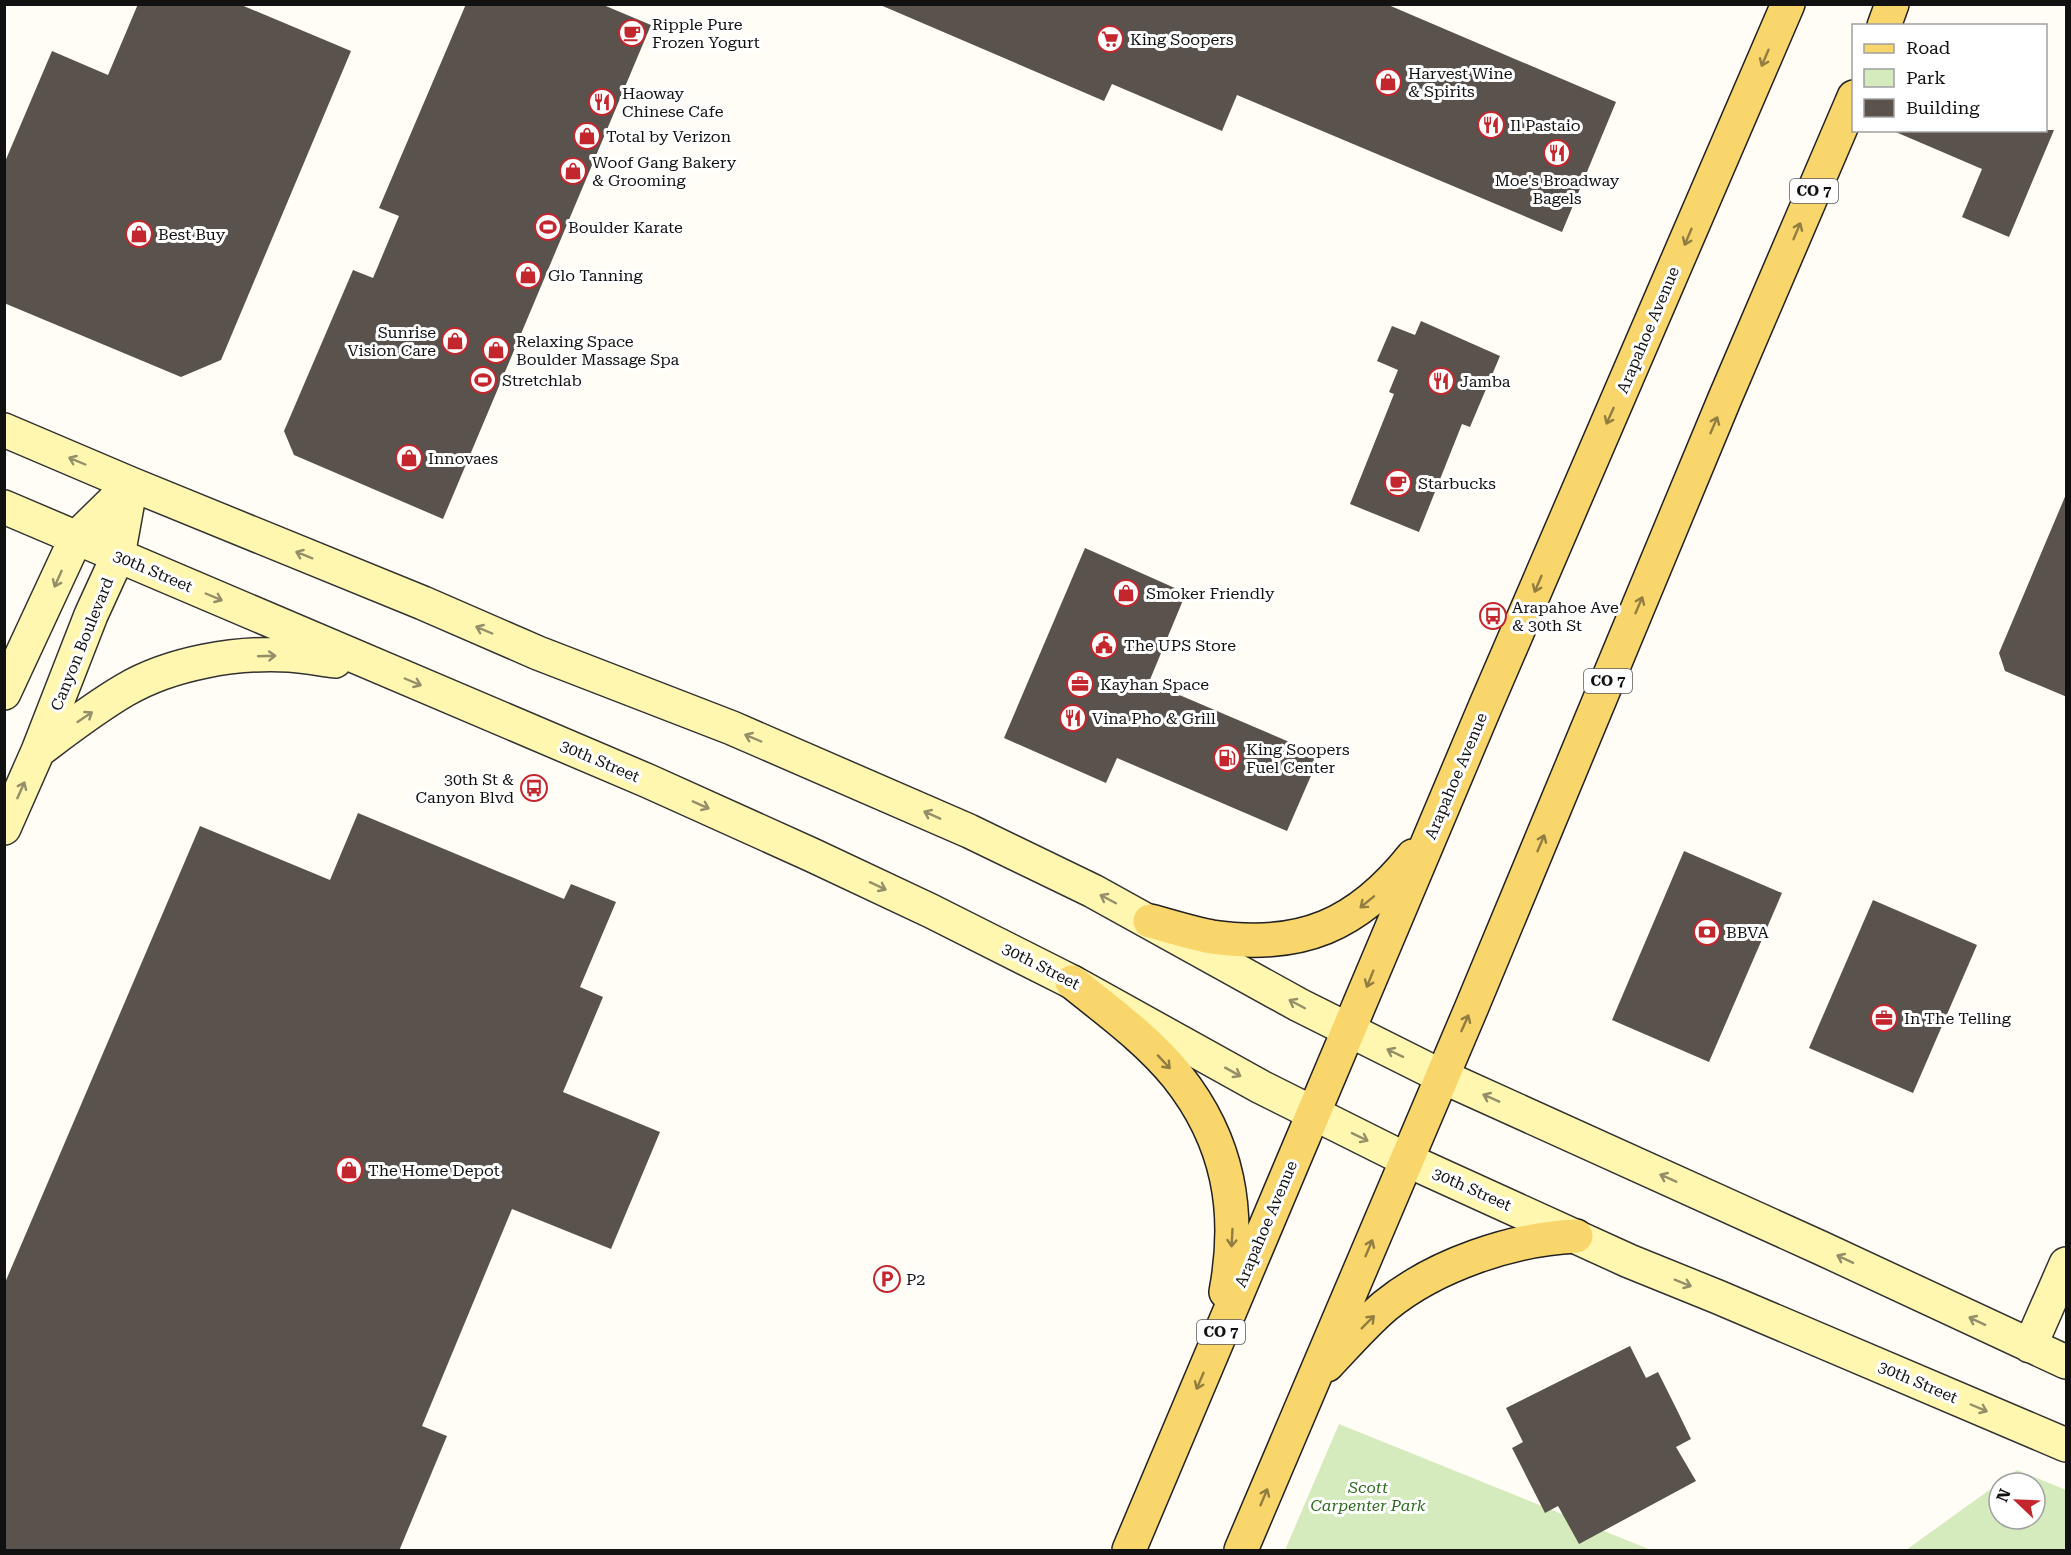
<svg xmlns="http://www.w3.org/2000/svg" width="2071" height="1555" font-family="'Roboto Serif',serif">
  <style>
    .green { fill: #d5ebbd; fill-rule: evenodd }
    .building { fill: #5a524d }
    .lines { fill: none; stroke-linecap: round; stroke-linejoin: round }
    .secondary-casing { stroke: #333; stroke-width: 36 }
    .primary-casing { stroke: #222; stroke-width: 36 }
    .secondary { stroke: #fff6b0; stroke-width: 33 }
    .primary { stroke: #f9d66b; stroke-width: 33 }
    .oneway { stroke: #917d42 }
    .oneway2 { stroke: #948f68 }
    .labels { text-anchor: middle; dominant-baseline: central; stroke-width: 6; stroke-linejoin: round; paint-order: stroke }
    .shield { fill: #fff; stroke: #585858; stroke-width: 1.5 }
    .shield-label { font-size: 15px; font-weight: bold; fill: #111 }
    .poi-label { font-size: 16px; fill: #111; stroke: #fff; text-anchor: start }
    .street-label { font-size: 16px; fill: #111; stroke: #fff }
    .park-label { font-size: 16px; font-style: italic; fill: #2f6b1f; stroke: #fff }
  </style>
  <rect width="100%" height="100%" fill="#fffdf5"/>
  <path class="green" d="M 1339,1424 L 1651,1550 L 1285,1550 Z
    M 2017,1470 L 2066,1490 L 2066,1550 L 1906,1550 ZM 1999,1483 L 2035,1483 L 2035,1519 L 1999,1519 Z"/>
  <path class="building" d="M 138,4 L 239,4 L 351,51 L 221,360 L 181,377 L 4,303 L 4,164 L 52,51 L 108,75 Z
    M 466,4 L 601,4 L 651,25 L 443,519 L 294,455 L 284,431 L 353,270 L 373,278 L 399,216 L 379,208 Z
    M 878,4 L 1386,4 L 1616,102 L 1562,232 L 1237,95 L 1222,131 L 1112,84 L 1104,101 Z
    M 1891,130 L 2054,130 L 2009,237 L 1962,217 L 1982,169 Z
    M 1421,321 L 1500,356 L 1470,427 L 1462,424 L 1419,532 L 1350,504 L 1394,394 L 1389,392 L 1398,370 L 1377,361 L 1392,326 L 1415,335 Z
    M 2067,492 L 2067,697 L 2005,671 L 1999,653 Z
    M 1085,548 L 1186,593 L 1149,682 L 1320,755 L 1287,831 L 1117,758 L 1106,783 L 1004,738 Z
    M 358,813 L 564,899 L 571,884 L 616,902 L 580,987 L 603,997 L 563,1092 L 660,1132 L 611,1249 L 512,1209 L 422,1426 L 447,1436 L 399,1551 L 4,1551 L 4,1285 L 200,826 L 330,880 Z
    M 1684,851 L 1782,893 L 1709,1062 L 1612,1020 Z
    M 1873,900 L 1977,945 L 1913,1093 L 1809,1048 Z
    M 1630,1346 L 1646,1378 L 1658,1372 L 1678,1412 L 1691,1439 L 1676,1447 L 1696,1481 L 1579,1544 L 1558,1506 L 1545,1513 L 1512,1448 L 1523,1442 L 1506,1408 Z"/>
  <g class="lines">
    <defs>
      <path id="secondary" d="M 4,430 L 131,484 L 423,603 L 538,653 L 732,728 L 969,831 L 1093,891 L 1299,1005 L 1441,1076 L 1821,1248 L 2066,1362
        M 4,507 L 648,781 L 812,855 L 931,911 L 1072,982 L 1261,1087 L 1407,1160 L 1629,1261 L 1718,1297 L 2066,1445
        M 4,693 L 76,538 L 131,484
        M 38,751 C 66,730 94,708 125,690 C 171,663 236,652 289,655 C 304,656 320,659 335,661
        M 4,828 L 38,751 L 91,615 L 118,556 L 131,484
        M 2030,1346 L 2066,1264"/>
      <path id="primary" d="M 1884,26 L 1892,4
        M 1150,921 C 1170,926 1191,933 1212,937 C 1301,950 1358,925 1413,856
        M 1072,982 C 1108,1011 1148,1040 1177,1076 C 1229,1141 1241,1212 1226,1292
        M 1327,1365 C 1346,1345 1364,1324 1385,1306 C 1435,1265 1512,1239 1576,1236
        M 1129,1550 L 1485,707 L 1788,4
        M 1241,1550 L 1471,1009 L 1725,398 L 1854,97"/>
    </defs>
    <use href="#secondary" class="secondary-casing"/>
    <use href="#primary" class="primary-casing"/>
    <use href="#secondary" class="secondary"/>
    <use href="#primary" class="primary"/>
  </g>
  <defs><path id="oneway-shaft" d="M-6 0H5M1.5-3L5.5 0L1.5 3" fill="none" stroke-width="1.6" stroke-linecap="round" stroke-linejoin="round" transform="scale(1.5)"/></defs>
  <g class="oneway">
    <use href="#oneway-shaft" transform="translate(1765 58) rotate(113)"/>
    <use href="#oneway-shaft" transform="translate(1797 231) rotate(-67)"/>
    <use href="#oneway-shaft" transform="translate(1688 237) rotate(113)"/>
    <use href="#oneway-shaft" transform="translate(1610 416) rotate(114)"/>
    <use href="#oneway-shaft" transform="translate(1714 425) rotate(-67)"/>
    <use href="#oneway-shaft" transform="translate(1538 584) rotate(113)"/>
    <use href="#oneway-shaft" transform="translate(1639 605) rotate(-67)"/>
    <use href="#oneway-shaft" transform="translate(1541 843) rotate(-67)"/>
    <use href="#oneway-shaft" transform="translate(1367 902) rotate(141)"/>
    <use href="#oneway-shaft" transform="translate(1370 979) rotate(112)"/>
    <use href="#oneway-shaft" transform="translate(1465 1023) rotate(-66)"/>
    <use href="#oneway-shaft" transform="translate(1164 1062) rotate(47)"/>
    <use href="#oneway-shaft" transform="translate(1232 1238) rotate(93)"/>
    <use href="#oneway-shaft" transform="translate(1369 1248) rotate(-67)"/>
    <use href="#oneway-shaft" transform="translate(1368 1322) rotate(-45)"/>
    <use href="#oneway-shaft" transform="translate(1200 1381) rotate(113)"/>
    <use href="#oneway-shaft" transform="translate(1264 1497) rotate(-67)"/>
  </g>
  <g class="oneway2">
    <use href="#oneway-shaft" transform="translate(77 461) rotate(-157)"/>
    <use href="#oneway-shaft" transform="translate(304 555) rotate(-158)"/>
    <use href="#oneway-shaft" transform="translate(58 579) rotate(114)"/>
    <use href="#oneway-shaft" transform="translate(214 597) rotate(23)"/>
    <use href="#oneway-shaft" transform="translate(484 630) rotate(-157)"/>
    <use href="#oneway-shaft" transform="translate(267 656) rotate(-2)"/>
    <use href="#oneway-shaft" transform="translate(413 682) rotate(23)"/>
    <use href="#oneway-shaft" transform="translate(85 717) rotate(-34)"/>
    <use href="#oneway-shaft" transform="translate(753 738) rotate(-157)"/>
    <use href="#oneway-shaft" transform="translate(21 790) rotate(-66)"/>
    <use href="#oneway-shaft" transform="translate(701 805) rotate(24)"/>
    <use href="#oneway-shaft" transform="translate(932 815) rotate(-156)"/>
    <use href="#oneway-shaft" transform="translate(878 886) rotate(25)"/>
    <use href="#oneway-shaft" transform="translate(1108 899) rotate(-152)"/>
    <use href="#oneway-shaft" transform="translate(1297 1004) rotate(-152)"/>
    <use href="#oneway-shaft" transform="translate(1395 1053) rotate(-154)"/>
    <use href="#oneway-shaft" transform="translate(1233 1072) rotate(29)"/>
    <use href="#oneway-shaft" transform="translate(1491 1098) rotate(-156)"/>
    <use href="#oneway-shaft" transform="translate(1360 1137) rotate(26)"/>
    <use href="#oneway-shaft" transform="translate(1668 1178) rotate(-156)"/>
    <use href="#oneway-shaft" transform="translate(1845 1259) rotate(-155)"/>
    <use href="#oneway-shaft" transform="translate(1683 1283) rotate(22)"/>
    <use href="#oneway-shaft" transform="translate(1977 1321) rotate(-155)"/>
    <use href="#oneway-shaft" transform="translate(1979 1408) rotate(23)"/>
  </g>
  <defs>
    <symbol id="cafe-ring" viewBox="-11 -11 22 22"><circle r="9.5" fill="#fff" stroke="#c4262e" stroke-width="1.5"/><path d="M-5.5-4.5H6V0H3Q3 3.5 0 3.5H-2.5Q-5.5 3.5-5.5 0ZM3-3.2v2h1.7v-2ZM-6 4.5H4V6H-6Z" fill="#c4262e"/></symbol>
    <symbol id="supermarket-ring" viewBox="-11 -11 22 22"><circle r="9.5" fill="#fff" stroke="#c4262e" stroke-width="1.5"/><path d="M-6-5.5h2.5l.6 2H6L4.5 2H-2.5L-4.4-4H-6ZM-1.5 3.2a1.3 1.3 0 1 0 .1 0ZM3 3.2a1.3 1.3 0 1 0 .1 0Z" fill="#c4262e"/></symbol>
    <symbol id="shop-ring" viewBox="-11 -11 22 22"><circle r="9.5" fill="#fff" stroke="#c4262e" stroke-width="1.5"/><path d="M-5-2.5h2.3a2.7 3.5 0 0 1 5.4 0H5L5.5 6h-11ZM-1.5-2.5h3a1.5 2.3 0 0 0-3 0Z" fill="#c4262e"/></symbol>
    <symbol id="restaurant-ring" viewBox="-11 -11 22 22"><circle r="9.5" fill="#fff" stroke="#c4262e" stroke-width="1.5"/><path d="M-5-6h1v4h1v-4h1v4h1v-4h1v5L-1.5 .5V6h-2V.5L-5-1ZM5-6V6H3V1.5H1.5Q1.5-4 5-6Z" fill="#c4262e"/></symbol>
    <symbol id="stadium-ring" viewBox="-11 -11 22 22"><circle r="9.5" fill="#fff" stroke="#c4262e" stroke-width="1.5"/><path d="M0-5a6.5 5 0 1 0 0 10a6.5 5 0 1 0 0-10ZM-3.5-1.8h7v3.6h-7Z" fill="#c4262e"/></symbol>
    <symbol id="bus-ring" viewBox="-11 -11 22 22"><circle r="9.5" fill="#fff" stroke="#c4262e" stroke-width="1.5"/><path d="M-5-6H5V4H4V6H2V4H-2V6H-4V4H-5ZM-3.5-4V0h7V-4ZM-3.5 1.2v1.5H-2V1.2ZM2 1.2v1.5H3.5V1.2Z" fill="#c4262e"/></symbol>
    <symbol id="civic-ring" viewBox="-11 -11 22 22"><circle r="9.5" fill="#fff" stroke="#c4262e" stroke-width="1.5"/><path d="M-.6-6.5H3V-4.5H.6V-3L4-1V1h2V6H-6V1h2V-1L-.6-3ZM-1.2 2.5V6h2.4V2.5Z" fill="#c4262e"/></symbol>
    <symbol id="office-ring" viewBox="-11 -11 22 22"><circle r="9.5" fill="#fff" stroke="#c4262e" stroke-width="1.5"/><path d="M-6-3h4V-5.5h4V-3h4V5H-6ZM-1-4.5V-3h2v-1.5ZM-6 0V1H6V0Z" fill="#c4262e"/></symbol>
    <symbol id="fuel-ring" viewBox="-11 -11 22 22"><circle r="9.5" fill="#fff" stroke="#c4262e" stroke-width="1.5"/><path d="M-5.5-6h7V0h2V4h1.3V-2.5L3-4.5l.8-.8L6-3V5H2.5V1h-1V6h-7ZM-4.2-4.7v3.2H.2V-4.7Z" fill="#c4262e"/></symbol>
    <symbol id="bank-ring" viewBox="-11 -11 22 22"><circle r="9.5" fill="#fff" stroke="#c4262e" stroke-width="1.5"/><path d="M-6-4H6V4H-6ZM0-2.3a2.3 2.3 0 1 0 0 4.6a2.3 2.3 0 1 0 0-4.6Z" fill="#c4262e"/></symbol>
    <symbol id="parking-ring" viewBox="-11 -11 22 22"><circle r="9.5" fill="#fff" stroke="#c4262e" stroke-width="1.5"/><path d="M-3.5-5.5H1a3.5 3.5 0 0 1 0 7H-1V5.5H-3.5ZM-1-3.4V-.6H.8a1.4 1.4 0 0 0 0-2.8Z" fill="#c4262e"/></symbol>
  </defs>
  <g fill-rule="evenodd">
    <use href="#cafe-ring" x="617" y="18" width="30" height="30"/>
    <use href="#supermarket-ring" x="1095" y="24" width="30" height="30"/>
    <use href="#shop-ring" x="1373" y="67" width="30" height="30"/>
    <use href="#restaurant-ring" x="587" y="87" width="30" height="30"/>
    <use href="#restaurant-ring" x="1476" y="110" width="30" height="30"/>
    <use href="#shop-ring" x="572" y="121" width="30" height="30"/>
    <use href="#restaurant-ring" x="1542" y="138" width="30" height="30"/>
    <use href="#shop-ring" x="558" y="156" width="30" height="30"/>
    <use href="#stadium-ring" x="533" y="212" width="30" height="30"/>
    <use href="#shop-ring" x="124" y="219" width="30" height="30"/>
    <use href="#shop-ring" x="513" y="260" width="30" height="30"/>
    <use href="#shop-ring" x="440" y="326" width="30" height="30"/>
    <use href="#shop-ring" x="481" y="335" width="30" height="30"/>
    <use href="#stadium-ring" x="468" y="365" width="30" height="30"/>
    <use href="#restaurant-ring" x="1426" y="366" width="30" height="30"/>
    <use href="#shop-ring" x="394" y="443" width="30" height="30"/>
    <use href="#cafe-ring" x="1383" y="468" width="30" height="30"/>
    <use href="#shop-ring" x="1111" y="578" width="30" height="30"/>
    <use href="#bus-ring" x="1478" y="601" width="30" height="30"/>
    <use href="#civic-ring" x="1089" y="630" width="30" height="30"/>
    <use href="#office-ring" x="1065" y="669" width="30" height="30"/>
    <use href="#restaurant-ring" x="1058" y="703" width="30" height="30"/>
    <use href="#fuel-ring" x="1212" y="743" width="30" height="30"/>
    <use href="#bus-ring" x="519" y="773" width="30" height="30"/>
    <use href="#bank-ring" x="1692" y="917" width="30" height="30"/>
    <use href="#office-ring" x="1869" y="1003" width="30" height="30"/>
    <use href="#shop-ring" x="334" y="1155" width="30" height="30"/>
    <use href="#parking-ring" x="872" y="1264" width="30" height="30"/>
  </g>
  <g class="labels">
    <g class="shield">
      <rect x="1790" y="179" width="48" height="24" rx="4.5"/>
      <rect x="1584" y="669" width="48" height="24" rx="4.5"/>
      <rect x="1197" y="1320" width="48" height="24" rx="4.5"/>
    </g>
    <g class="shield-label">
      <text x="1814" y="191">CO 7</text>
      <text x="1608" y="681">CO 7</text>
      <text x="1221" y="1332">CO 7</text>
    </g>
    <g class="poi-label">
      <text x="652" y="24">Ripple Pure<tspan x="652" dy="18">Frozen Yogurt</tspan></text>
      <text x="1130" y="39">King Soopers</text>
      <text x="1408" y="73">Harvest Wine<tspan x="1408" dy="18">&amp; Spirits</tspan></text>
      <text x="622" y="93">Haoway<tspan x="622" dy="18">Chinese Cafe</tspan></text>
      <text x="1510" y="125">Il Pastaio</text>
      <text x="606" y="136">Total by Verizon</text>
      <text x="592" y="162">Woof Gang Bakery<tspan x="592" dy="18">&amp; Grooming</tspan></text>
      <text x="1557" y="180" text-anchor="middle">Moe's Broadway<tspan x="1557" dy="18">Bagels</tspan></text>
      <text x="568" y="227">Boulder Karate</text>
      <text x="158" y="234">Best Buy</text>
      <text x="548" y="275">Glo Tanning</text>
      <text x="436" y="332" text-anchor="end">Sunrise<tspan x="436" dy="18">Vision Care</tspan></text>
      <text x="516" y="341">Relaxing Space<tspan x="516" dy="18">Boulder Massage Spa</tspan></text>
      <text x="502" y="380">Stretchlab</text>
      <text x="1460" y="381">Jamba</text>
      <text x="428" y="458">Innovaes</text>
      <text x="1418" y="483">Starbucks</text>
      <text x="1146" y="593">Smoker Friendly</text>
      <text x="1512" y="607">Arapahoe Ave<tspan x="1512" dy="18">&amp; 30th St</tspan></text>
      <text x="1124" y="645">The UPS Store</text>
      <text x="1100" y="684">Kayhan Space</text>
      <text x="1092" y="718">Vina Pho &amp; Grill</text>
      <text x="1246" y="749">King Soopers<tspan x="1246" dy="18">Fuel Center</tspan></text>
      <text x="514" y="779" text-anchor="end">30th St &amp;<tspan x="514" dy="18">Canyon Blvd</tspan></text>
      <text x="1726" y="932">BBVA</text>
      <text x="1904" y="1018">In The Telling</text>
      <text x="368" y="1170">The Home Depot</text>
      <text x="906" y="1279">P2</text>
    </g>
    <g class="street-label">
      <text transform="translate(1648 330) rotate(-67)">Arapahoe Avenue</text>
      <text transform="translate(153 571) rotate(23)">30th Street</text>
      <text transform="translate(82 644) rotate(-68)">Canyon Boulevard</text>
      <text transform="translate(600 761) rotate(23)">30th Street</text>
      <text transform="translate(1456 776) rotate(-67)">Arapahoe Avenue</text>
      <text transform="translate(1041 966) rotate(27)">30th Street</text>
      <text transform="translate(1472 1189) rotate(24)">30th Street</text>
      <text transform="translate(1266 1224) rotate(-67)">Arapahoe Avenue</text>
      <text transform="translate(1918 1382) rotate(23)">30th Street</text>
    </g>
    <g class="park-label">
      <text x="1368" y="1487">Scott<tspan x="1368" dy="18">Carpenter Park</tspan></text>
    </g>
  </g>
  <rect width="2071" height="1555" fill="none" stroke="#111111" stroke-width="12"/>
  <rect x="1852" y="24" width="195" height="108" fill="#ffffff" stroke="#a0a0a0" stroke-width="1.5"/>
  <rect x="1864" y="44" width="30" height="9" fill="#f9d66b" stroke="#a0a0a0" stroke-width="1.5"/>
  <text x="1906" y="54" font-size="18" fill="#111111">Road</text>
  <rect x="1864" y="69" width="30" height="18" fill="#d5ebbd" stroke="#a0a0a0" stroke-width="1.5"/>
  <text x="1906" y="84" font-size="18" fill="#111111">Park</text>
  <rect x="1864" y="99" width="30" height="18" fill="#5a524d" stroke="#a0a0a0" stroke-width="1.5"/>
  <text x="1906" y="114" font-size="18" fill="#111111">Building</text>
  <g transform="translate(2017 1501) rotate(293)"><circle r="28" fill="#ffffff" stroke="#a0a0a0" stroke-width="1.5"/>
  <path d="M0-4.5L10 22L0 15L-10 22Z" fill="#c4262e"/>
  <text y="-9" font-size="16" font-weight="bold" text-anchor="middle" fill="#111111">N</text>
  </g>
</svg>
